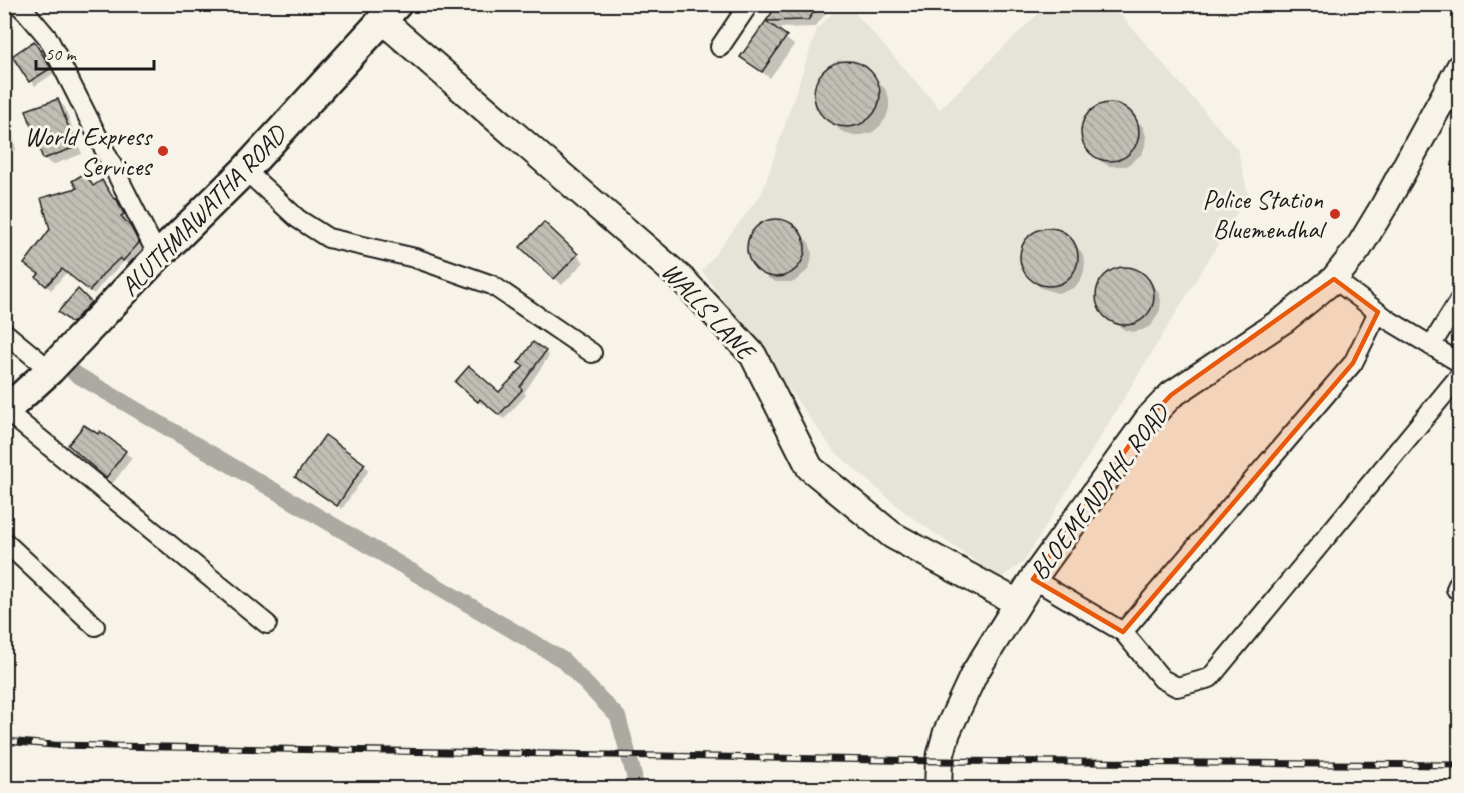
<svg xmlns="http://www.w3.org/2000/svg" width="1464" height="793" font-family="Caveat,sans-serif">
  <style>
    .built { fill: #e6e3d9 }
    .shadow { fill: #0003 }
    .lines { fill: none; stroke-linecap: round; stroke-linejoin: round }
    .canal { stroke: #aca9a2; stroke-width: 16 }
    .building { fill: url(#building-back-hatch); stroke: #1c1c1c; stroke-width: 1.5 }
    .street-casing { stroke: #1c1c1c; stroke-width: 22 }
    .secondary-casing { stroke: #1c1c1c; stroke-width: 30 }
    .primary-casing { stroke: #1c1c1c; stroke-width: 33 }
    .street { stroke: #f7f3e8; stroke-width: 18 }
    .secondary { stroke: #f7f3e8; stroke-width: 26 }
    .primary { stroke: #f7f3e8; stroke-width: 28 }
    .rail-casing { stroke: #1c1c1c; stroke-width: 7 }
    .rail { stroke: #f7f3e8; stroke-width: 4.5; stroke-dasharray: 14; stroke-linecap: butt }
    .marked { fill: #e8590c; fill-opacity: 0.2; stroke: #e8590c; stroke-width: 4.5; stroke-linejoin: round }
    .poi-dot { fill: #c8321e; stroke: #f7f3e8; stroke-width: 2 }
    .labels { text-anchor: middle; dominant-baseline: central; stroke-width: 6; stroke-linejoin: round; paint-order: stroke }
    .poi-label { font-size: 26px; fill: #1c1c1c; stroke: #f7f3e8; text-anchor: end }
    .street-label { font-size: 26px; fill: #1c1c1c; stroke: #f7f3e8 }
  </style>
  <defs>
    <pattern id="building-back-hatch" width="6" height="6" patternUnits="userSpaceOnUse" patternTransform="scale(1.5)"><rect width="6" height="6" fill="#c0beb5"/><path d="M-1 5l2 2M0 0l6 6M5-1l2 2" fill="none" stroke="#a4a39b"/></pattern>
  </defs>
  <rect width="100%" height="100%" fill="#f7f3e8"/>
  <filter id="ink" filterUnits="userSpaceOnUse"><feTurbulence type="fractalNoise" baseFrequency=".0167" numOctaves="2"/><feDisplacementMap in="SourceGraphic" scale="12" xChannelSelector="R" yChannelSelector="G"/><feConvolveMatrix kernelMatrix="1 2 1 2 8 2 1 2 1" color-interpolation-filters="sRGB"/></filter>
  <g filter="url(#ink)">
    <path class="built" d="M 840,5 L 848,5 L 940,109 L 1047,5 L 1112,5 L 1238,150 L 1248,195 L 1023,563 L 1000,578 L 907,514 L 834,451 L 702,271 L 762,193 L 817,29 Z"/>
    <path class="shadow" d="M 780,4 L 827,4 L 830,8 L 815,27 L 773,28 L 794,45 L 770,78 L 742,57 L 773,25 L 768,21 Z
      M 38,48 L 54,73 L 35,86 L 14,56 Z
      M 840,63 L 860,65 L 869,71 L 885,89 L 889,98 L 889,108 L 886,118 L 880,126 L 873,132 L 862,135 L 852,135 L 841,131 L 823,114 L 817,104 L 816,94 L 817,83 L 823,74 L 831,67 Z
      M 58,100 L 65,108 L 82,154 L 52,165 L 44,158 Z
      M 1112,104 L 1121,106 L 1129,112 L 1143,127 L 1146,136 L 1145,146 L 1142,154 L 1127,166 L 1109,166 L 1102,162 L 1083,140 L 1083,123 L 1087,115 L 1103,105 Z
      M 4,120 L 11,126 L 16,150 L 4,153 Z
      M 89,179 L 94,187 L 120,204 L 128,219 L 124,221 L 134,233 L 142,248 L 128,264 L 125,261 L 106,279 L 94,294 L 67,272 L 51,290 L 38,277 L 40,275 L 30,268 L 79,189 Z
      M 778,220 L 788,222 L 795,228 L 809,243 L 812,252 L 811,262 L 808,270 L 794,282 L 776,282 L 768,278 L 750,256 L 750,239 L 754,231 L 769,221 Z
      M 544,224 L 584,262 L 562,285 L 522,247 Z
      M 1042,230 L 1060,232 L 1068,237 L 1082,253 L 1085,262 L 1084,271 L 1081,280 L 1075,287 L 1066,291 L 1057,293 L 1041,288 L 1026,273 L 1021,257 L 1026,241 L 1033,234 Z
      M 1127,268 L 1144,276 L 1158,291 L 1161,300 L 1160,310 L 1151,326 L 1142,330 L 1133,332 L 1125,330 L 1110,320 L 1102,312 L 1099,304 L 1099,287 L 1102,280 L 1118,269 Z
      M 78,292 L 92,305 L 74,324 L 60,312 Z
      M 545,352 L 549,356 L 524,393 L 526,395 L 504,419 L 486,403 L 483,405 L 462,387 L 500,395 L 525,367 L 520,363 Z
      M 100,433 L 132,458 L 113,483 L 77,452 Z
      M 364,465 L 369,470 L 342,509 L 302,481 Z"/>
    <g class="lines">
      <path class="canal" d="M 74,373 L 563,660 L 618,717 L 634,775 L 635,788"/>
    </g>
    <path class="building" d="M 778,4 L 820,4 L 808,20 L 766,21 Z
      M 766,21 L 787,36 L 762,72 L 740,57 Z
      M 34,41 L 51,68 L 29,82 L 12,56 Z
      M814 94a33 33 0 1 1 66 0a33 33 0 1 1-66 0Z
      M 58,99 L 76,147 L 43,159 L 26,110 Z
      M1081 132a29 29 0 1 1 58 0a29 29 0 1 1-58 0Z
      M 85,173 L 93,186 L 102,180 L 114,199 L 116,198 L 124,214 L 121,216 L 131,227 L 139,243 L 123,261 L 120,258 L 102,275 L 90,291 L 62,269 L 46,286 L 36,277 L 39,274 L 24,264 L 50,229 L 41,198 L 77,188 L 72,181 Z
      M747 248a29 29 0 1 1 58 0a29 29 0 1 1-58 0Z
      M 544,222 L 578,254 L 554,279 L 520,247 Z
      M1020 257a29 29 0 1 1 58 0a29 29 0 1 1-58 0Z
      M1096 296a29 29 0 1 1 58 0a29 29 0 1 1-58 0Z
      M 78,289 L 91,302 L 72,323 L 58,312 Z
      M 533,342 L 546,351 L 520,387 L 522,390 L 499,415 L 480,399 L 478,402 L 455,382 L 469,366 L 499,392 L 524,366 L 518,363 Z
      M 84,425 L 98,434 L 100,431 L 126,451 L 106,478 L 68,445 Z
      M 325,435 L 365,464 L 337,506 L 295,477 Z"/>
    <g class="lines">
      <defs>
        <path id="street" d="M 18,4 L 27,13 L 48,38 L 158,256
          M 720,47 L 749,4
          M 245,170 L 298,219 L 328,238 L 415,258 L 492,285 L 592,353
          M 1334,279 L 1390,321 L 1460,363
          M 4,332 L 50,370
          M 1431,346 L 1460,299
          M 6,411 L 267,624
          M 4,541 L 95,626
          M 1033,579 L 1123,632 L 1353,363 L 1378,312
          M 1456,589 L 1460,580
          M 1123,632 L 1162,679 L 1177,687 L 1210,678 L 1460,375"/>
        <path id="secondary" d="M 381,19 L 684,281 L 753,355 L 810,468 L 892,535 L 1018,603
          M 938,788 L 939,761 L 947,732 L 974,674 L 1033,579 L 1149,418 L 1171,395 L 1285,319 L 1334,279 L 1358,249 L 1384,206 L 1460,67"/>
        <path id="primary" d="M 4,412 L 50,370 L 158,256 L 245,170 L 397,4"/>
      </defs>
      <use href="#street" class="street-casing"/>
      <use href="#secondary" class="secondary-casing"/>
      <use href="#primary" class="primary-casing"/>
      <use href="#street" class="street"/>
      <use href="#secondary" class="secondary"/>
      <use href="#primary" class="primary"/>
      <defs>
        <path id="rail" d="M 4,741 L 54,745 L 939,761 L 1460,765"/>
      </defs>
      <use href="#rail" class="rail-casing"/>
      <use href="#rail" class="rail"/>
    </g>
  </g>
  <path class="marked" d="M 1334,279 L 1378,312 L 1353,363 L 1123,632 L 1033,579 L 1149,418 L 1171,395 Z"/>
  <g class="poi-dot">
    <circle cx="163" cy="151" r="6"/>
    <circle cx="1335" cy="214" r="6"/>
  </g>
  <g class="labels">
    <g class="poi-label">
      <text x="151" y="136">World Express<tspan x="151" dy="30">Services</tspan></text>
      <text x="1323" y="199">Police Station<tspan x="1323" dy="30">Bluemendhal</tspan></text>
    </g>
    <g class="street-label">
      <text transform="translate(203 211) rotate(-46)">ALUTHMAWATHA ROAD</text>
      <text transform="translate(708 311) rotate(47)">WALLS LANE</text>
      <text transform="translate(1099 492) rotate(-53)">BLOEMENDAHL ROAD</text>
    </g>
  </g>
  <rect width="1464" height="793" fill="none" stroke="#f7f3e8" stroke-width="24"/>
  <rect x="12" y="12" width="1440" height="769" fill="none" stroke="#1c1c1c" stroke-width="2" filter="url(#ink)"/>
  <path d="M36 60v9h118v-9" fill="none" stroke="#1c1c1c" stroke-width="3"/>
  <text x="45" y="60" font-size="18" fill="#1c1c1c" stroke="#f7f3e8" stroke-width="4.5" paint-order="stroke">50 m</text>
</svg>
